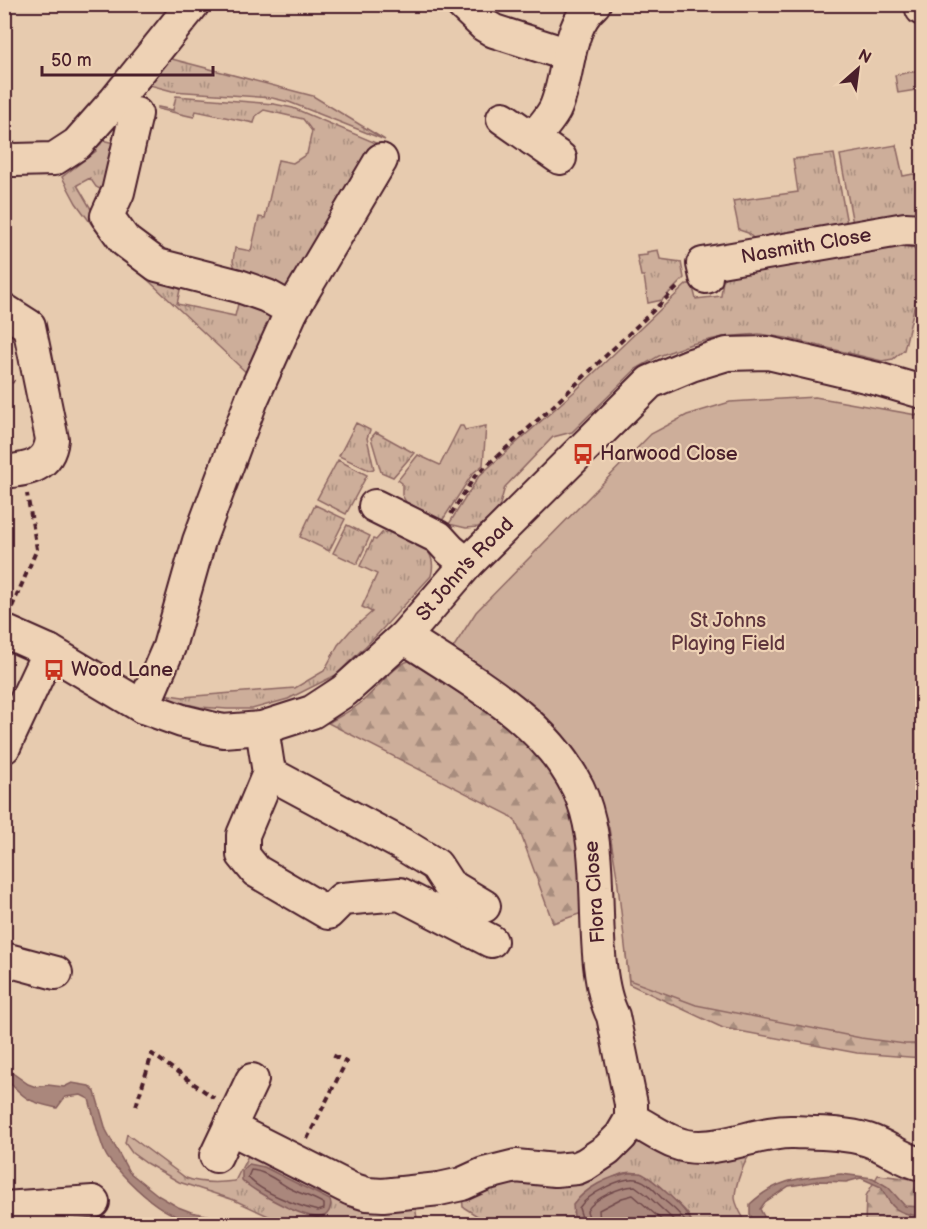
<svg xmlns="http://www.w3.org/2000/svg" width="927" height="1229" font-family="'Balsamiq Sans',sans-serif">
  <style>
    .grass { fill: url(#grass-tufts); stroke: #8c6662; stroke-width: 1.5; fill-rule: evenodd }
    .forest { fill: url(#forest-firs); stroke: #8c6662; stroke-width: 1.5 }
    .green { fill: #cdae9a; stroke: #8c6662; stroke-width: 1.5 }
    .water { fill: #aa877b; stroke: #845d5b; stroke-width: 1.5 }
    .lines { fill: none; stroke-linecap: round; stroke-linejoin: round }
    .shore { stroke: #70494b; stroke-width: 1.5 }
    .minor-casing { stroke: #4a1f2b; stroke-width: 36 }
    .path { stroke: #4a1f2b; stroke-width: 4; stroke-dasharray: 6 4.5; stroke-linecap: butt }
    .minor { stroke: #eed2b5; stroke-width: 32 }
    .labels { text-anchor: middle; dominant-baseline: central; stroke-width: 4.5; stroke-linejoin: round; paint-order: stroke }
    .street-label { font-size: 20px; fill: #4a1f2b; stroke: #eed2b5 }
    .poi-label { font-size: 20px; fill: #4a1f2b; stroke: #eed2b5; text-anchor: start }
    .park-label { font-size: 20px; fill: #5e343c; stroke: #eed2b5 }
  </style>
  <defs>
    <pattern id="grass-tufts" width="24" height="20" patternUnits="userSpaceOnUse" patternTransform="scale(1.5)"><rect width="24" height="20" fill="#cdae9a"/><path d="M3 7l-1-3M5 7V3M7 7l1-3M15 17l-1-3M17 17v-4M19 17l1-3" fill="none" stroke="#a88d7e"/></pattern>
    <pattern id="forest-firs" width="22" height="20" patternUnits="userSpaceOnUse" patternTransform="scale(1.5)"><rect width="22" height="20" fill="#cdae9a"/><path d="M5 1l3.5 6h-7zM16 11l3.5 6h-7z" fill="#a88d7e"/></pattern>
  </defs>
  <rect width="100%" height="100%" fill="#e7cbaf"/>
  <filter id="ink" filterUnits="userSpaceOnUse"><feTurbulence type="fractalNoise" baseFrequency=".0167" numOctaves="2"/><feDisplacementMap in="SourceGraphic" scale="12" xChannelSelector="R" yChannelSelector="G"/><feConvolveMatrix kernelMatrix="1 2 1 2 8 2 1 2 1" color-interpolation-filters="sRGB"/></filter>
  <g filter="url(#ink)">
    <path class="grass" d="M 168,58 L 313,96 L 385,140 L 289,102 L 272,98 L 172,91 L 150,85 L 102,140 L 122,145 L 106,192 L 96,187 L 90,178 L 77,185 L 102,228 L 181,285 L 177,304 L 235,316 L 240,296 L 265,307 L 272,317 L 252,378 L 98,233 L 76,203 L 62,177 L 96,151 L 93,147 Z
      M 922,70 L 922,89 L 898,93 L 895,75 Z
      M 176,96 L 274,104 L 293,108 L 383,146 L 291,291 L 236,274 L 233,261 L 235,248 L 251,251 L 259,217 L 265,218 L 278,160 L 293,163 L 307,154 L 312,131 L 303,119 L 264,110 L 256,116 L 254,123 L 196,111 L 194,117 L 158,109 L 158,107 L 173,110 Z
      M 896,145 L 903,176 L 913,174 L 922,177 L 922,213 L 853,224 L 840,155 Z
      M 834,154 L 847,224 L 754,239 L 748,233 L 739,230 L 733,201 L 798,192 L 793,159 Z
      M 901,245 L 913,248 L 922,257 L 922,275 L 904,350 L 893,359 L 882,361 L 786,338 L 759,334 L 723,337 L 691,344 L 659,356 L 636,369 L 572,432 L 553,437 L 505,487 L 499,508 L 489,519 L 478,527 L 466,528 L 449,524 L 479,476 L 574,392 L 687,284 L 692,284 L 696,299 L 721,296 L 723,280 L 732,268 Z
      M 658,250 L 660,259 L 681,262 L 684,278 L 662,300 L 648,303 L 644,276 L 641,276 L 637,256 L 647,255 L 647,252 Z
      M 356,423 L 370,430 L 367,438 L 374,469 L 369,470 L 339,456 Z
      M 460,426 L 463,426 L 465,430 L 486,426 L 483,465 L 473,473 L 442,521 L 406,502 L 402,495 L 402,483 L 398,480 L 418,455 L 440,465 Z
      M 376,432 L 414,453 L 393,477 L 381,472 L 371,438 Z
      M 338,460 L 367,475 L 346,514 L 317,499 Z
      M 315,505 L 345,519 L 329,551 L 300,537 Z
      M 347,525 L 370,536 L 357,564 L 333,553 Z
      M 392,530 C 414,540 439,547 431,576 L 375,637 L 336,675 L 288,699 L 252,709 L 227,709 L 200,707 L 169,700 L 163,694 L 183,697 L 295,688 L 324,671 L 338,645 L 350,631 L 372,612 L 362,607 L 377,574 L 360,566 L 373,539 L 376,540 L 382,533 Z
      M 127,1134 L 186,1178 C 202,1184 219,1183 235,1181 L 251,1150 L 414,1200 L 417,1218 L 394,1220 L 380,1224 L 297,1224 L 279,1221 L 234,1200 L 179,1182 L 146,1163 L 132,1153 L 125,1143 ZM 270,1170 L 292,1183 L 320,1194 L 318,1218 L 294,1209 Z
      M 635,1136 L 753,1150 C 744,1161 735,1184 735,1198 C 736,1207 743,1217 747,1224 L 692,1224 C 690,1212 678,1204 669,1196 C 660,1189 653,1180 643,1175 C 617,1162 589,1197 573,1213 L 580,1224 L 490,1224 L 463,1207 L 462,1195 Z"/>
    <path class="forest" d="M 409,661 L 488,711 L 541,758 L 566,798 L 576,830 L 584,890 L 582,913 L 553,923 L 523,840 L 516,822 L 509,815 L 328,723 C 338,717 349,712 358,705 C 372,695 395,664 409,661 Z
      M 626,953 L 922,966 L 922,1058 L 857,1053 L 723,1028 L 629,984 Z
      M 878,1175 L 922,1180 L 922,1224 L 865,1224 L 866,1196 Z"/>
    <path class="green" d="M 815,397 L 922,416 L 922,1044 L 905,1044 L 861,1038 L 696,1005 L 629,980 L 617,877 L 609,828 L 595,785 L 583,762 L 542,717 L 451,651 L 476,612 L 651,434 L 687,415 L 730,402 Z"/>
    <path class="water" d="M 4,1067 L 28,1084 L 36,1087 L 48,1085 L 64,1087 L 72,1083 L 89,1086 L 95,1092 L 106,1130 L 129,1172 L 159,1196 L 178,1207 L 191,1212 L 220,1218 L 242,1224 C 184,1225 162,1217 122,1174 C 116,1167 109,1162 105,1153 C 98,1136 94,1117 89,1099 L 81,1095 L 65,1097 L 57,1108 C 28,1102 25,1099 5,1078 Z
      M 249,1164 L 264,1167 L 330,1200 L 331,1204 C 330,1209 329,1214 324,1216 C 310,1223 252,1191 242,1180 L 242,1171 Z
      M 630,1173 C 632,1173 638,1173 640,1173 C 652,1177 690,1212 692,1224 L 580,1224 L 574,1218 L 573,1205 C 585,1188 609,1176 630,1173 Z
      M 841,1174 L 873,1178 L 888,1187 L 905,1206 L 922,1207 L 922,1217 C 894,1211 894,1211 881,1187 L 861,1178 L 846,1182 L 818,1181 L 802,1184 L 789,1186 L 765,1202 L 760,1209 L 768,1224 L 755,1224 L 750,1214 L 750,1204 C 779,1177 803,1178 841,1174 Z"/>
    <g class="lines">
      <path class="shore" d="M 251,1170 C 265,1171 277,1181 289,1188 C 301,1194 313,1197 324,1204 L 324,1209 L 318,1211 C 298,1206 260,1192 248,1177 Z
        M 584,1224 L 579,1208 C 587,1195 624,1174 640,1180 C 650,1183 657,1194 665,1201 C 672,1207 683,1215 686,1224
        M 591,1224 L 587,1211 C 595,1197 620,1187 635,1186 L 647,1195 L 678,1224
        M 600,1224 L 599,1210 L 622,1198 L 633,1195 L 666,1224"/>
      <defs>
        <g id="minor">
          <path d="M 462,4 L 484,25 L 494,31 L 569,55"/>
          <path d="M 921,4 L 922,9"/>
          <path d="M 136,114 L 118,192 L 107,216 L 125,241 L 157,265 L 239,286 L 267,296 L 292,310 L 252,399 L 199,541 L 169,647 L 143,707"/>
          <path d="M 503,118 L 560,158"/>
          <path d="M 532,139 C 540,130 550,119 555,109 C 570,76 565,29 594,4"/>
          <path d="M 4,159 L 15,160 L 54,159 L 77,144 L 115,101 L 193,4"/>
          <path id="s1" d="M 706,277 L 703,264 L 905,229 L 922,230"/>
          <path d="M 4,310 L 29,326 L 52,439 C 49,467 28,469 4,472"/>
          <path d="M 292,310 L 381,160"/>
          <path d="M 375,506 L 438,537 L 450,550 L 467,564"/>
          <path id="s2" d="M 4,631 L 49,651 L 143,707 L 182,721 L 223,731 L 262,728 L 312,712 L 344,691 L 404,637 L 467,564 L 650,382 L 691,365 L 727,354 L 768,353 L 878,379 L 922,392"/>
          <path d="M 262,728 L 269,773 L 243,835 L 243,855 L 256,871 L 328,913 L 342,899 L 400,894 L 491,941"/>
          <path d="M 4,747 L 49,651"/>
          <path d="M 269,773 L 405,846 L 436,865 L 449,885 L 484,906"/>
          <path d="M 4,959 L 56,973"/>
          <path d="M 631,1119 C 646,1126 660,1137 676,1143 C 711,1157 757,1130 794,1132 C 818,1133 845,1133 868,1140 C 887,1146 902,1160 922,1164"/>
          <path d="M 230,1128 L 351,1189 L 367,1194 L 383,1195 L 439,1189 L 462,1184 L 484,1174 L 516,1166 L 555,1170 L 577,1168 L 586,1164 L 607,1150 L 621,1136 L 631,1119 L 631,1104 L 613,1016 C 596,983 598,924 596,886 C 595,853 592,817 578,788 C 543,717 467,679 404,637"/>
          <path d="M 216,1156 L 252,1080"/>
          <path d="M 4,1208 L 93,1202"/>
        </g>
      </defs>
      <use href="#minor" class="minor-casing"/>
      <path class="path" d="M 4,376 L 14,382
        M 451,514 L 475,476 L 548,411 L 680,285
        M 12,607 L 37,549 L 27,494
        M 136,1106 L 152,1054 L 214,1098
        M 307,1139 L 346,1062 L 330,1054"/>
      <use href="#minor" class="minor"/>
    </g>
  </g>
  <defs>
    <symbol id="bus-bare" viewBox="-9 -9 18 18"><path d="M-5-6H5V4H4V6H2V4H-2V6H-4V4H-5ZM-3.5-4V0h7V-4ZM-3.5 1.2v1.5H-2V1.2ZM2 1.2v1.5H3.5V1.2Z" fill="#c8321e" stroke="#eed2b5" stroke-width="2.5" paint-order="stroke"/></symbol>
  </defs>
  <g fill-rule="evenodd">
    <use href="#bus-bare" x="568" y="439" width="30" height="30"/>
    <use href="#bus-bare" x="39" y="655" width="30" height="30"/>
  </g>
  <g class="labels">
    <g class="street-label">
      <text stroke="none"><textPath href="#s1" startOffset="118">Nasmith Close</textPath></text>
      <text stroke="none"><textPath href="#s2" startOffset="544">St John's Road</textPath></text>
      <text transform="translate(595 892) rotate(-94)">Flora Close</text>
    </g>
    <g class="poi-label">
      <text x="600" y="454">Harwood Close</text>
      <text x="71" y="670">Wood Lane</text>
    </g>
    <g class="park-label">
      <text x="728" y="621">St Johns<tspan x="728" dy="23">Playing Field</tspan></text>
    </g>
  </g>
  <rect width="927" height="1229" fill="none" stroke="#eed2b5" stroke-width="24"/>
  <rect x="12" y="12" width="903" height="1205" fill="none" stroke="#4a1f2b" stroke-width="2" filter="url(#ink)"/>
  <g transform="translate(858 69) rotate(28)" stroke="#eed2b5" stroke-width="4.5" paint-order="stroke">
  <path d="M0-4.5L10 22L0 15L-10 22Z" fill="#4a1f2b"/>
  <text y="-9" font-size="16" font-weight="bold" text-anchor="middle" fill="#4a1f2b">N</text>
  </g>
  <path d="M42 66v9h171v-9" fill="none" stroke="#4a1f2b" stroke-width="3"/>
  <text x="51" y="66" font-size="18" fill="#4a1f2b" stroke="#eed2b5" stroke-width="4.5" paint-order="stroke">50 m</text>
</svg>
